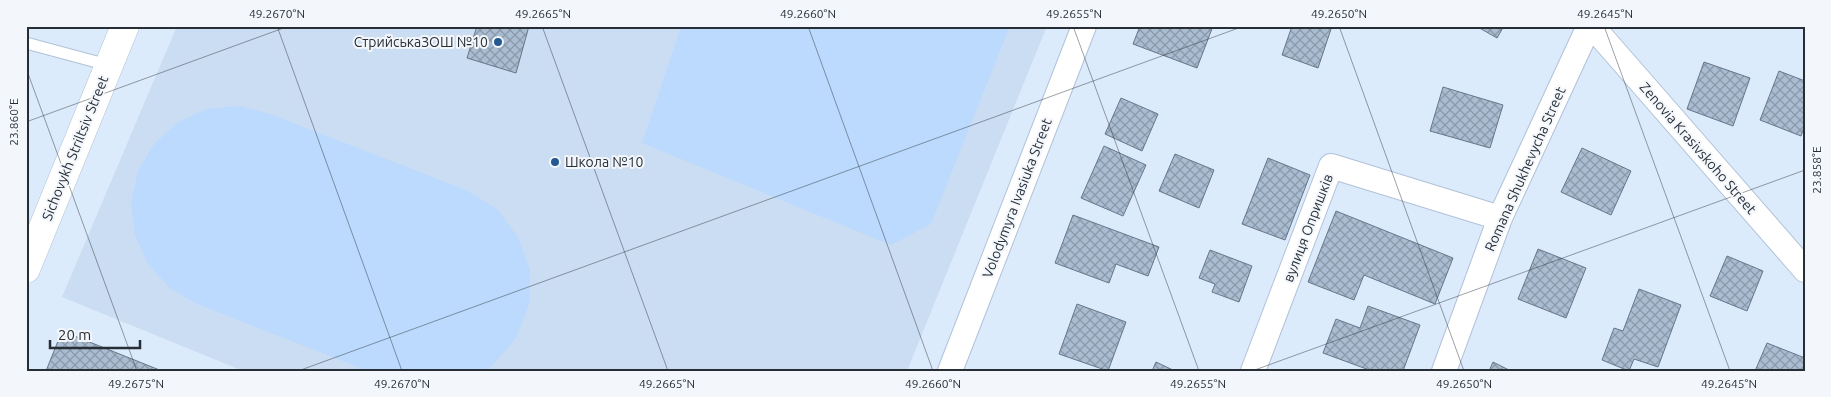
<svg xmlns="http://www.w3.org/2000/svg" width="1831" height="397" font-family="Ubuntu,sans-serif">
  <style>
    .built { fill: #cbddf2 }
    .garden { fill: #bbdafe }
    .building { fill: url(#building-cross-hatch); stroke: #67778b }
    .lines { fill: none; stroke-linecap: round; stroke-linejoin: round }
    .service-casing { stroke: #b0c2d7; stroke-width: 13 }
    .minor-casing { stroke: #b0c2d7; stroke-width: 26 }
    .tertiary-casing { stroke: #b0c2d7; stroke-width: 29 }
    .service { stroke: #fff; stroke-width: 11 }
    .minor { stroke: #fff; stroke-width: 24 }
    .tertiary { stroke: #fff; stroke-width: 28 }
    .ticks { fill: none; stroke: #272e36; stroke-width: 1; stroke-opacity: 0.45 }
    .poi-dot { fill: #245891; stroke: #f3f7fb; stroke-width: 2 }
    .labels { text-anchor: middle; dominant-baseline: central; stroke-width: 4; stroke-linejoin: round; paint-order: stroke }
    .poi-label { font-size: 14px; fill: #272e36; stroke: #f3f7fb; text-anchor: end }
    .street-label { font-size: 14px; fill: #272e36; stroke: #f3f7fb }
    .neatline { fill: none; stroke: #272e36; stroke-width: 2 }
    .ticks-label { font-size: 12px; text-anchor: middle; fill: #272e36 }
  </style>
  <defs>
    <pattern id="building-cross-hatch" width="8" height="8" patternUnits="userSpaceOnUse" patternTransform="scale(1.25)"><rect width="8" height="8" fill="#aabcd1"/><path d="M0 0l8 8M0 8l8-8" fill="none" stroke="#8a99aa"/></pattern>
  </defs>
  <rect width="100%" height="100%" fill="#dcebfc"/>
  <path class="built" d="M 177,26 L 1047,26 L 907,371 L 243,371 L 62,297 Z"/>
  <path class="garden" d="M 681,26 L 1010,26 L 931,224 L 891,245 L 642,143 Z
    M 239,106 L 270,114 L 466,190 L 497,209 L 518,237 L 530,270 L 529,305 L 516,338 L 493,365 L 482,371 L 368,371 L 197,304 L 170,288 L 148,264 L 135,235 L 131,203 L 138,171 L 154,144 L 178,122 L 207,109 Z"/>
  <path class="building" d="M 477,26 L 529,26 L 516,73 L 467,58 Z
    M 1140,26 L 1213,26 L 1197,68 L 1133,44 Z
    M 1292,26 L 1332,26 L 1318,68 L 1282,55 Z
    M 1476,26 L 1504,26 L 1497,38 Z
    M 1704,62 L 1750,78 L 1733,126 L 1687,109 Z
    M 1779,71 L 1805,81 L 1805,125 L 1801,136 L 1760,120 Z
    M 1443,87 L 1503,105 L 1490,148 L 1430,131 Z
    M 1121,98 L 1158,114 L 1142,151 L 1105,134 Z
    M 1104,146 L 1146,165 L 1123,216 L 1081,198 Z
    M 1582,148 L 1631,171 L 1611,215 L 1561,192 Z
    M 1175,154 L 1214,170 L 1199,208 L 1159,191 Z
    M 1268,158 L 1310,175 L 1285,240 L 1242,224 Z
    M 1336,211 L 1453,258 L 1435,304 L 1364,275 L 1354,300 L 1308,282 Z
    M 1073,215 L 1159,247 L 1148,276 L 1116,264 L 1109,283 L 1055,263 Z
    M 1538,249 L 1586,268 L 1566,318 L 1518,299 Z
    M 1210,250 L 1252,266 L 1239,302 L 1212,292 L 1215,284 L 1199,278 Z
    M 1727,256 L 1763,271 L 1747,311 L 1710,296 Z
    M 1639,289 L 1681,305 L 1658,367 L 1634,359 L 1629,371 L 1602,360 L 1614,328 L 1623,331 Z
    M 1077,304 L 1126,322 L 1108,371 L 1059,354 Z
    M 1368,306 L 1420,325 L 1403,371 L 1372,371 L 1323,353 L 1336,319 L 1360,328 Z
    M 62,331 L 162,371 L 46,371 Z
    M 1767,343 L 1805,358 L 1805,371 L 1755,371 Z
    M 1156,362 L 1175,371 L 1152,371 Z
    M 1493,362 L 1511,371 L 1489,371 Z"/>
  <g class="lines">
    <defs>
      <path id="service" d="M 26,43 L 108,65"/>
      <path id="minor" d="M 1592,26 L 1805,270
        M 950,371 L 1084,26
        M 1253,371 L 1331,166 L 1500,218
        M 1444,371 L 1500,218 L 1589,26"/>
      <path id="tertiary" d="M 26,269 L 125,26"/>
    </defs>
    <use href="#service" class="service-casing"/>
    <use href="#minor" class="minor-casing"/>
    <use href="#tertiary" class="tertiary-casing"/>
    <use href="#service" class="service"/>
    <use href="#minor" class="minor"/>
    <use href="#tertiary" class="tertiary"/>
  </g>
  <path class="ticks" d="M 277,26 L 402,371M 542,26 L 668,371M 808,26 L 933,371M 1073,26 L 1199,371M 1339,26 L 1464,371M 1604,26 L 1730,371M 26,68 L 137,371M 26,122 L 289,26M 298,371 L 1244,26M 1252,371 L 1805,170"/>
  <g class="poi-dot">
    <circle cx="498" cy="42" r="5"/>
    <circle cx="555" cy="162" r="5"/>
  </g>
  <g class="labels">
    <g class="poi-label">
      <text x="488" y="42">СтрийськаЗОШ №10</text>
      <text x="565" y="162" text-anchor="start">Школа №10</text>
    </g>
    <g class="street-label">
      <text transform="translate(75 148) rotate(-68)">Sichovykh Striltsiv Street</text>
      <text transform="translate(1698 148) rotate(49)">Zenovia Krasivskoho Street</text>
      <text transform="translate(1525 169) rotate(-66)">Romana Shukhevycha Street</text>
      <text transform="translate(1017 198) rotate(-69)">Volodymyra Ivasiuka Street</text>
      <text transform="translate(1308 228) rotate(-69)">вулиця Опришків</text>
    </g>
  </g>
  <rect width="1831" height="397" fill="none" stroke="#f3f7fb" stroke-width="55"/>
  <path d="M50 340v8h90v-8" fill="none" stroke="#272e36" stroke-width="2.5"/>
  <text x="58" y="340" font-size="15" fill="#272e36" stroke="#f3f7fb" stroke-width="4" paint-order="stroke">20 m</text>
  <rect x="28" y="28" width="1776" height="342" class="neatline"/>
  <g class="ticks-label">
    <text x="277" y="18">49.2670°N</text>
    <text x="543" y="18">49.2665°N</text>
    <text x="808" y="18">49.2660°N</text>
    <text x="1074" y="18">49.2655°N</text>
    <text x="1339" y="18">49.2650°N</text>
    <text x="1605" y="18">49.2645°N</text>
    <text transform="translate(14 122) rotate(-90)" y="4">23.860°E</text>
    <text transform="translate(1817 170) rotate(-90)" y="4">23.858°E</text>
    <text x="136" y="388">49.2675°N</text>
    <text x="402" y="388">49.2670°N</text>
    <text x="667" y="388">49.2665°N</text>
    <text x="933" y="388">49.2660°N</text>
    <text x="1198" y="388">49.2655°N</text>
    <text x="1464" y="388">49.2650°N</text>
    <text x="1729" y="388">49.2645°N</text>
  </g>
</svg>
